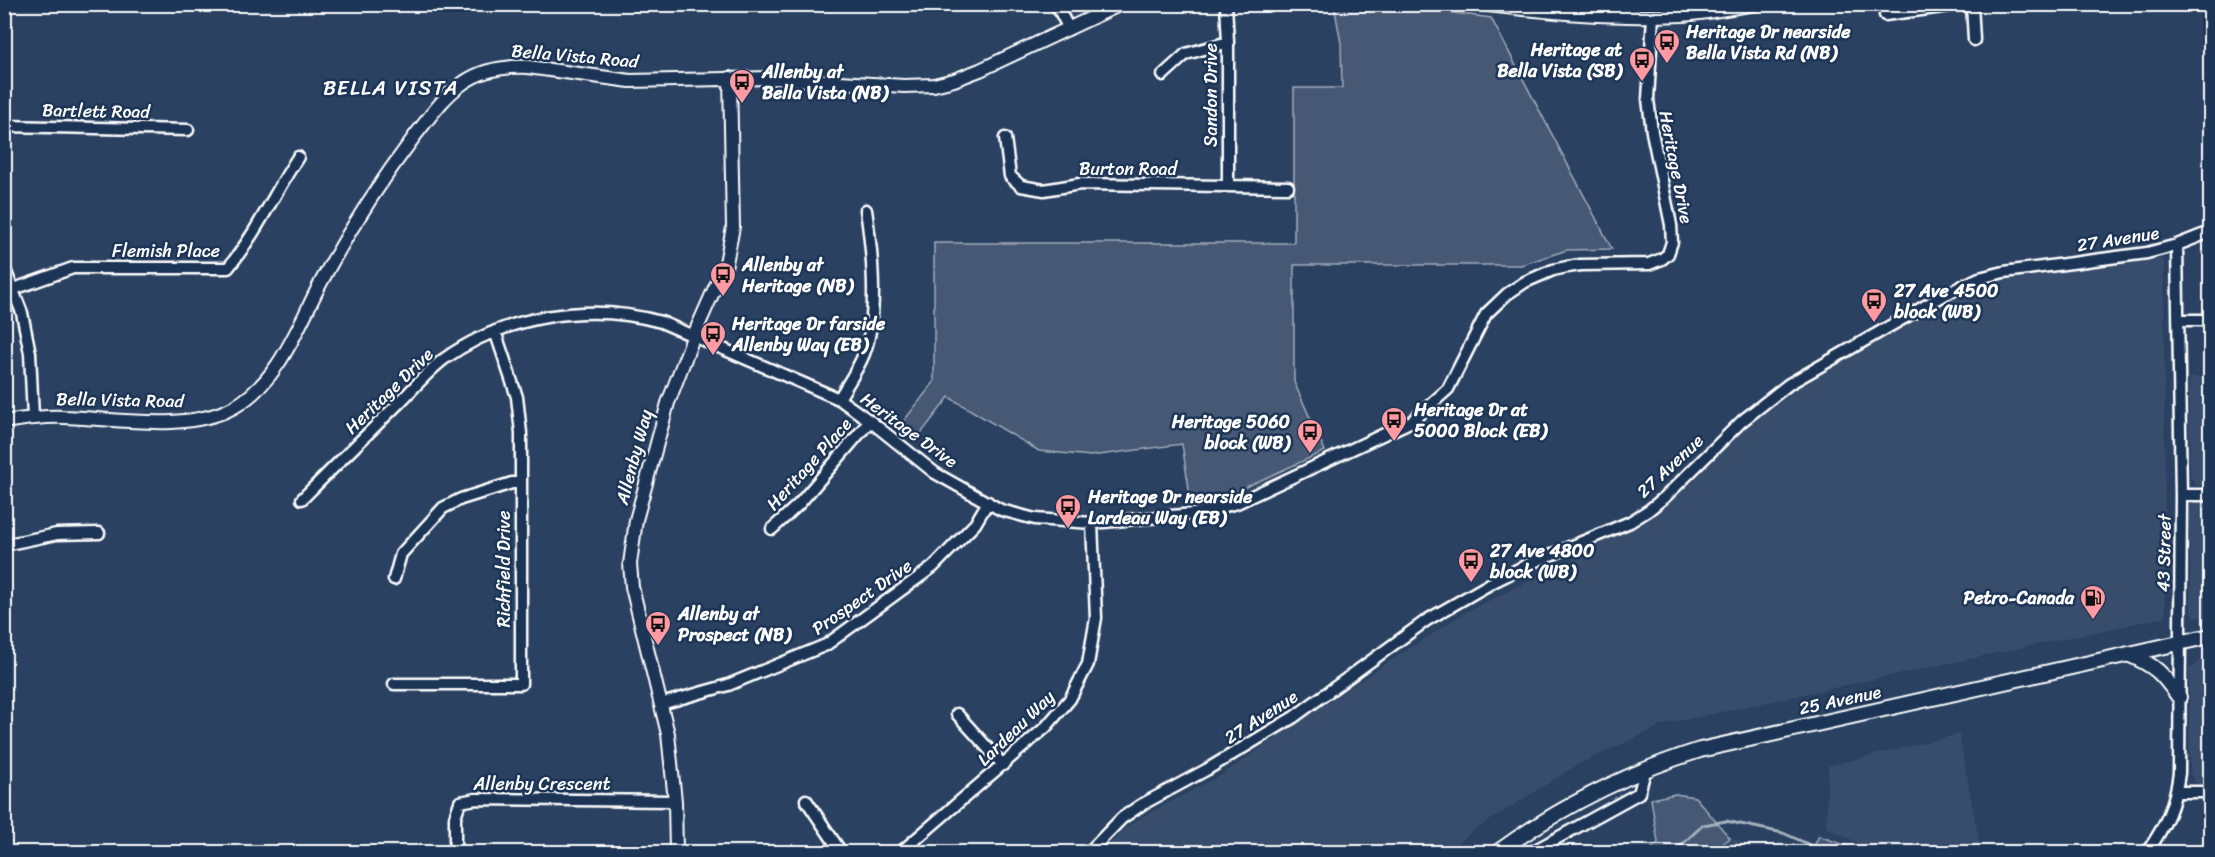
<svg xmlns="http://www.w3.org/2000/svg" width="2215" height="857" font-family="Sriracha,sans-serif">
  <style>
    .built { fill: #394e6c }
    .green { fill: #465975; stroke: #a2acba; stroke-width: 1.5 }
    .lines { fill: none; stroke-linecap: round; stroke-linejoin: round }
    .stream { stroke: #a7b1be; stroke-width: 3 }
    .minor-casing { stroke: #fff; stroke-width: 15 }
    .tertiary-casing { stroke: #fff; stroke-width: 16 }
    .secondary-casing { stroke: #fff; stroke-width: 18 }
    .minor { stroke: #1d3557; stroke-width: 10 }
    .tertiary { stroke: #1d3557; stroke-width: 12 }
    .secondary { stroke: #1d3557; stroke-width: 14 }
    .labels { text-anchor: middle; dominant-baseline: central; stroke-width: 5; stroke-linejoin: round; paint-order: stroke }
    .poi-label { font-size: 18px; font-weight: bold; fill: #fff; stroke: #1d3557; text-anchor: start }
    .street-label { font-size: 18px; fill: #fff; stroke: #1d3557 }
    .quarter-label { font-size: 21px; letter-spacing: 1.5px; fill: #fff; stroke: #1d3557 }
  </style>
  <rect width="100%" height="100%" fill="#2a4161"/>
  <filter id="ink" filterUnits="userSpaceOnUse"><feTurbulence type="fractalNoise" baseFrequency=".0167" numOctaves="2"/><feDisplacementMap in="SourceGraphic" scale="12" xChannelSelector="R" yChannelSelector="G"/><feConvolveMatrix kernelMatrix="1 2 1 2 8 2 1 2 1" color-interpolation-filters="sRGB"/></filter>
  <g filter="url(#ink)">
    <path class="built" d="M 2164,259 L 2165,617 L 1665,724 L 1577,765 L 1473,831 L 1447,852 L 1104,852 L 1126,827 L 1139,819 L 1223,774 L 1358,682 L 1466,612 L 1578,557 L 1631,525 L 1746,422 L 1811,373 L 1981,282 L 2043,271 Z
      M 2189,377 L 2210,377 L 2210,485 L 2196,485 L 2190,476 Z
      M 2192,502 L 2210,502 L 2210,613 L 2201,617 L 2196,617 L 2191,610 L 2189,514 Z
      M 2210,657 L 2210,784 L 2201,784 L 2195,782 L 2190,773 L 2189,668 L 2193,668 L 2200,660 Z
      M 1959,734 L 1981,852 L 1912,852 L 1864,846 L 1826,827 L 1828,766 Z
      M 1731,838 L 1763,852 L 1711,852 Z"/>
    <path class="green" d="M 1334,5 L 1396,5 L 1491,18 L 1612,249 L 1567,250 L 1521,265 L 1294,265 L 1294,382 L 1325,451 L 1226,496 L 1191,502 L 1182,444 L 1091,456 L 1039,451 L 949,397 L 916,440 L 899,427 L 934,382 L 934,243 L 1294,243 L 1294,88 L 1342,88 L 1341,43 Z
      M 1675,794 L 1695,797 L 1730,838 L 1711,852 L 1647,852 L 1658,843 L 1651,799 Z
      M 1819,836 L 1865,852 L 1811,852 Z"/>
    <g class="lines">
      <path class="stream" d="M 1674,852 L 1703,825 L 1726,821 L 1783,833 L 1826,852"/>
      <defs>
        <path id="minor" d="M 1056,4 L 1069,29
          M 1226,4 L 1228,42 L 1228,186
          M 1972,4 L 1974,40
          M 1885,15 L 1964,4
          M 1163,75 L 1186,54 L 1228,42
          M 4,126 L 188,130
          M 1005,138 L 1010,176 L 1021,186 L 1044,190 L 1080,184 L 1288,187
          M 4,267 L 22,313 L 30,353 L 33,417
          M 14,289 L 73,268 L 228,268 C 256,234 274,194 298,157
          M 2178,320 L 2210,320
          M 839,399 C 847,385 858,369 864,354 C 879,315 872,250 866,210
          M 2181,495 L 2210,495
          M 302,499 C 334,467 366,435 399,403 C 413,389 428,371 444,359 C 506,315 589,302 661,322 L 839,399 L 870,421 L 935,473 L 1001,510 L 1035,519 L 1092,523 L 1194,514 L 1237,503 L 1412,421 L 1448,389 L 1486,314 L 1507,294 L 1525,282 L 1553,270 L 1567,267 L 1581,265 L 1649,264 L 1662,259 L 1668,254 L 1672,242 L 1671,225 L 1652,132 L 1648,99 L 1653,16
          M 772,529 L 799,504 L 870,421
          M 4,545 L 57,534 L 99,533
          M 394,579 L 401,554 L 443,508 L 461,499 L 512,483 L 520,483
          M 394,684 L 521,684 L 521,433 L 517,397 L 495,331
          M 661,704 L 728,685 L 826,645 L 933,567 L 975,524 L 988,502
          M 957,714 L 1003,765
          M 2177,792 L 2210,792
          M 806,800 L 841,852
          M 455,852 L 455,817 L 460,802 L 476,799 L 675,801
          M 901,852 L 1046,727 L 1070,699 L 1088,664 L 1096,618 L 1092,523
          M 1089,852 L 1122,818 L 1141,805 L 1206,770 L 1294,717 L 1427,620 L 1495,581 L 1529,564 L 1630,522 L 1649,510 L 1666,496 L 1742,421 L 1789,384 L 1946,294 L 1979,278 L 2004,272 L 2147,253 L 2177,245 L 2210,232
          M 1532,852 L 1639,793 L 1644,775
          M 2147,852 C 2166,825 2175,805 2179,773 L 2181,495 L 2177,245"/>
        <path id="tertiary" d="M 1480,4 C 1546,12 1615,19 1682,15 C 1706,13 1730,8 1755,4
          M 4,422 C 24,419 43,416 63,417 C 114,418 187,433 234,407 C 278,382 297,329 319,286 C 347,233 378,185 414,137 C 429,118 443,97 463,83 C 482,69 504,66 528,67 L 630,81 L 776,78 L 904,86 L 934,85 L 954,80 L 980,70 L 1121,4
          M 676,852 L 675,801 L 668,734 L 632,587 L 630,564 L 636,520 L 668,403 L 694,335 L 726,263 L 733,227 L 730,78"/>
        <path id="secondary" d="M 2128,654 C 2156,666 2162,673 2179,697
          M 1498,852 C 1560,807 1627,773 1700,750 L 2210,636"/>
      </defs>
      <use href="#minor" class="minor-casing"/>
      <use href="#tertiary" class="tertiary-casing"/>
      <use href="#secondary" class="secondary-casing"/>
      <use href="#minor" class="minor"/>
      <use href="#tertiary" class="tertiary"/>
      <use href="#secondary" class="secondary"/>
    </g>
  </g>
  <defs>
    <symbol id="bus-pin" viewBox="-11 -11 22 30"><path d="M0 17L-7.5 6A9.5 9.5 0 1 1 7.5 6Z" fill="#ff9aa2" stroke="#1d3557"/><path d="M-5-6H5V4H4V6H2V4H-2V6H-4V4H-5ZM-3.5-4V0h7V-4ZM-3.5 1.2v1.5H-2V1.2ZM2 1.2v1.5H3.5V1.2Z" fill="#111"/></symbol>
    <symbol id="fuel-pin" viewBox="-11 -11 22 30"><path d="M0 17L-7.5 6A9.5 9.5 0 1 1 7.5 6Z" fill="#ff9aa2" stroke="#1d3557"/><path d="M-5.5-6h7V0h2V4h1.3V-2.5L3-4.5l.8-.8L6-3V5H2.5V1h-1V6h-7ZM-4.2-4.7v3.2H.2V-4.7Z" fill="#111"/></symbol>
  </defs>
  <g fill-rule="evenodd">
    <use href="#bus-pin" x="1652" y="27" width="30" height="40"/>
    <use href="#bus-pin" x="1627" y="45" width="30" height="40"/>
    <use href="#bus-pin" x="727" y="67" width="30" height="40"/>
    <use href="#bus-pin" x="708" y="260" width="30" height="40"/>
    <use href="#bus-pin" x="1859" y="286" width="30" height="40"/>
    <use href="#bus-pin" x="698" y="319" width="30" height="40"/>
    <use href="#bus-pin" x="1379" y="405" width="30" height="40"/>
    <use href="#bus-pin" x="1295" y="417" width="30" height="40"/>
    <use href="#bus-pin" x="1053" y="492" width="30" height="40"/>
    <use href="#bus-pin" x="1456" y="546" width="30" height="40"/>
    <use href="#fuel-pin" x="2078" y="583" width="30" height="40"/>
    <use href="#bus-pin" x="643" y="609" width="30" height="40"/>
  </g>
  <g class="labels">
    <g class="poi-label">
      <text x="1686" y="32">Heritage Dr nearside<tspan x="1686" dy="21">Bella Vista Rd (NB)</tspan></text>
      <text x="1622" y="50" text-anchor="end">Heritage at<tspan x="1622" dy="21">Bella Vista (SB)</tspan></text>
      <text x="762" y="72">Allenby at<tspan x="762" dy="21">Bella Vista (NB)</tspan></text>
      <text x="742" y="265">Allenby at<tspan x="742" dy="21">Heritage (NB)</tspan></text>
      <text x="1894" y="291">27 Ave 4500<tspan x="1894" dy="21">block (WB)</tspan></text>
      <text x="732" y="324">Heritage Dr farside<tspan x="732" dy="21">Allenby Way (EB)</tspan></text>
      <text x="1414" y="410">Heritage Dr at<tspan x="1414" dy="21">5000 Block (EB)</tspan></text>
      <text x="1290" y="422" text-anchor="end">Heritage 5060<tspan x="1290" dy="21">block (WB)</tspan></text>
      <text x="1088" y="497">Heritage Dr nearside<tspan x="1088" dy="21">Lardeau Way (EB)</tspan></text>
      <text x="1490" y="551">27 Ave 4800<tspan x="1490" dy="21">block (WB)</tspan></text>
      <text x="2074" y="598" text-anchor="end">Petro-Canada</text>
      <text x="678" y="614">Allenby at<tspan x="678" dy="21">Prospect (NB)</tspan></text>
    </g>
    <g class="street-label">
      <text transform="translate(575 56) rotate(5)">Bella Vista Road</text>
      <text transform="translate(1211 95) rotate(-90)">Sandon Drive</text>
      <text transform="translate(96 111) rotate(1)">Bartlett Road</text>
      <text transform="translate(1676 167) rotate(79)">Heritage Drive</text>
      <text x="1128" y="169">Burton Road</text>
      <text transform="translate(2118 239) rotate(-9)">27 Avenue</text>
      <text x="166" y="251">Flemish Place</text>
      <text transform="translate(389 391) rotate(-44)">Heritage Drive</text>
      <text transform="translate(120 400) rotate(1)">Bella Vista Road</text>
      <text transform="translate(909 430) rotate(36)">Heritage Drive</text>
      <text transform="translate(634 457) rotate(-75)">Allenby Way</text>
      <text transform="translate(809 464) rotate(-48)">Heritage Place</text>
      <text transform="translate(1670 466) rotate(-43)">27 Avenue</text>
      <text transform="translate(2164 553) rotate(-89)">43 Street</text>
      <text transform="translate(504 569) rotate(-90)">Richfield Drive</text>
      <text transform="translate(862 597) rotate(-35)">Prospect Drive</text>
      <text transform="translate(1840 700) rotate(-12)">25 Avenue</text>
      <text transform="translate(1261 717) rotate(-33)">27 Avenue</text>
      <text transform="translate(1016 728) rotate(-44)">Lardeau Way</text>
      <text x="542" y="784">Allenby Crescent</text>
    </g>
    <g class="quarter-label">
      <text x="391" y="88">BELLA VISTA</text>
    </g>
  </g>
  <rect width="2215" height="857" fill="none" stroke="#1d3557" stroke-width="24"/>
  <rect x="12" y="12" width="2191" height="833" fill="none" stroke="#fff" stroke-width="2" filter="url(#ink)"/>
</svg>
